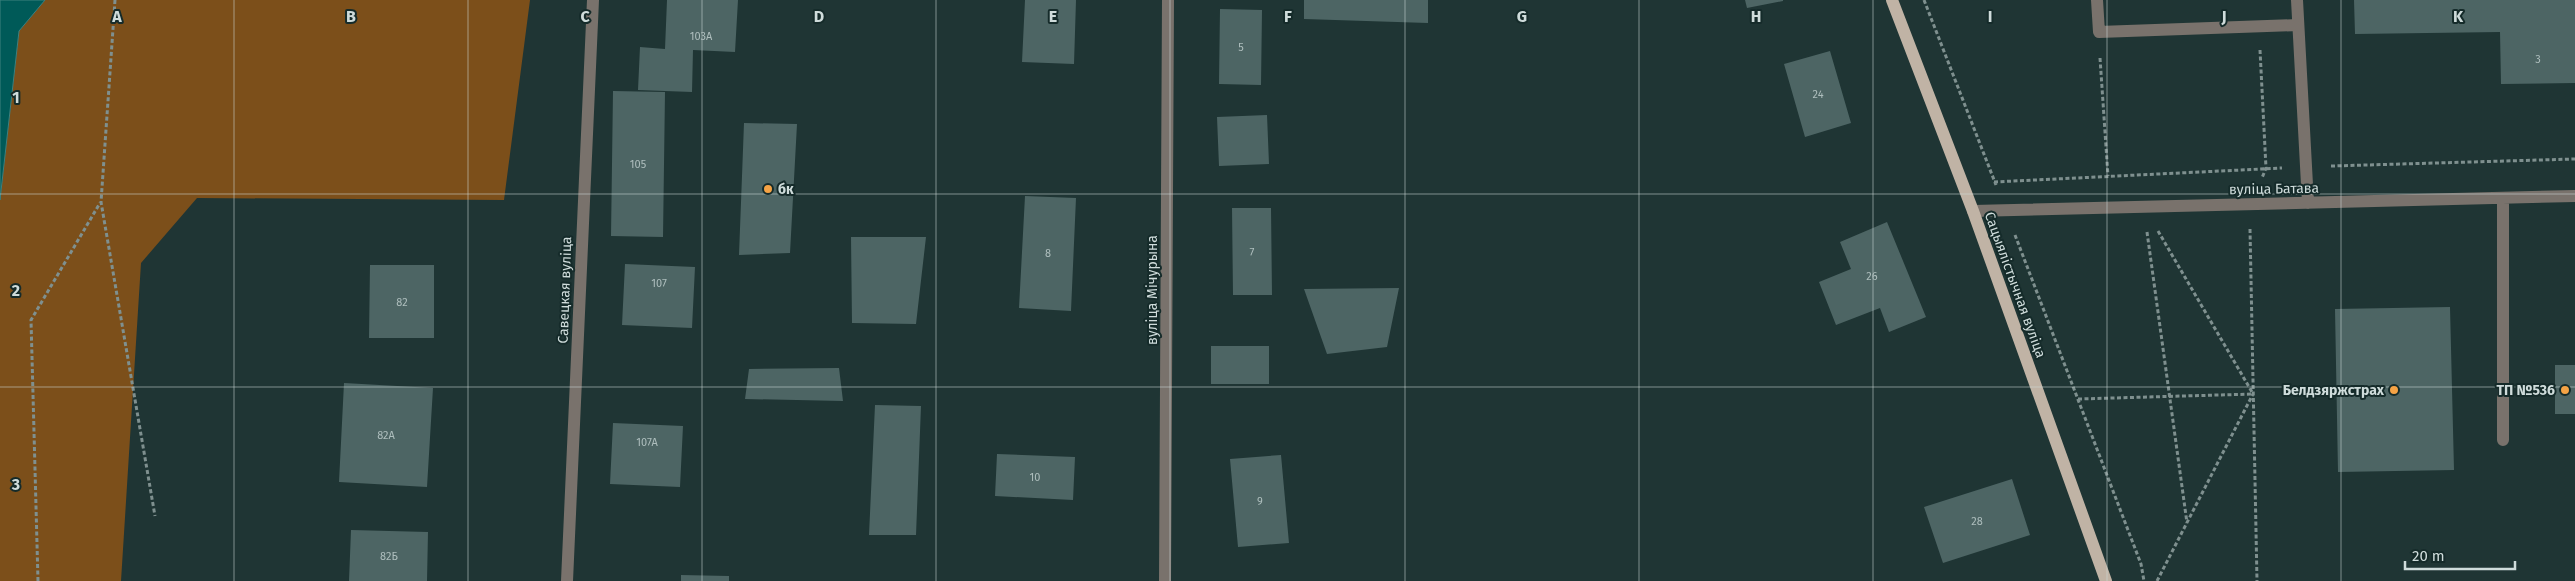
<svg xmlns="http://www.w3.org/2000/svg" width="2575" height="581" font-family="'Fira Sans',sans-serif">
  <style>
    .green { fill: #7c4f1a }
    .water { fill: #005a58; stroke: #3e817f }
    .building { fill: #4d6564 }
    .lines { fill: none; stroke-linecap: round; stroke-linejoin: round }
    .path { stroke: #7f908f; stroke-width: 3; stroke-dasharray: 4 2.5; stroke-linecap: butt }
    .minor { stroke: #79726c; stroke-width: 12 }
    .major { stroke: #c0b3a5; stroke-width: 12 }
    .grid { fill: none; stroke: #cfdcdb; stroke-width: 1; stroke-opacity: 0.55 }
    .poi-dot { fill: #f5a345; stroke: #152b2a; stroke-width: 2 }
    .labels { text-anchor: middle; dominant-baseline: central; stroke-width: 4; stroke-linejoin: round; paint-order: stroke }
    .number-label { font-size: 11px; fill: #aebebd }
    .poi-label { font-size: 14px; font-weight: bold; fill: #cfdcdb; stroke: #152b2a; text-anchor: end }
    .street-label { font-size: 14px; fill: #cfdcdb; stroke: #152b2a }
    .grid-label { font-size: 16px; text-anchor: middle; font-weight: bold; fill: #cfdcdb; stroke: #152b2a; stroke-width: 4; stroke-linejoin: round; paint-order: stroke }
  </style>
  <rect width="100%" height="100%" fill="#1f3534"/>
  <path class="green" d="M 45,0 L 530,0 L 504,200 L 197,198 L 141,263 L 121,581 L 0,581 L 0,200 L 19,31 Z"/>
  <path class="water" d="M 0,0 L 45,0 L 19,31 L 0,200 Z"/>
  <path class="building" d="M 667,0 L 738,0 L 735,52 L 693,50 L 692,92 L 638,90 L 640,47 L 665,49 Z
    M 1025,0 L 1076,0 L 1074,64 L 1022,62 Z
    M 1304,0 L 1428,0 L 1428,23 L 1304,19 Z
    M 1745,0 L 1783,0 L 1783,1 L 1747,8 Z
    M 2354,0 L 2575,0 L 2575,83 L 2501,84 L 2500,32 L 2355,34 Z
    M 1220,9 L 1262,10 L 1261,85 L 1219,84 Z
    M 1830,51 L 1851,123 L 1805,137 L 1784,64 Z
    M 613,91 L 665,92 L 663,237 L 611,236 Z
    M 1267,115 L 1269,164 L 1219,166 L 1217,117 Z
    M 744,123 L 797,124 L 790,253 L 739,255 Z
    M 1025,196 L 1076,198 L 1071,311 L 1019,308 Z
    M 1232,208 L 1271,208 L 1272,295 L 1233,295 Z
    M 1887,222 L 1926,317 L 1889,332 L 1880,308 L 1836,325 L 1819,282 L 1851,269 L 1840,242 Z
    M 851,237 L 926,237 L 916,324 L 852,323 Z
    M 625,264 L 695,267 L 692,328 L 622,325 Z
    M 370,265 L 434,265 L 434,338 L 369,338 Z
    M 1399,288 L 1387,347 L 1327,354 L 1304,289 Z
    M 2450,307 L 2454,470 L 2338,472 L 2335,309 Z
    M 1211,346 L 1269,346 L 1269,384 L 1211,384 Z
    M 2555,365 L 2575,365 L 2575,414 L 2555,414 Z
    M 839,368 L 843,401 L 745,399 L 749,369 Z
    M 344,383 L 433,388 L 427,487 L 339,482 Z
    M 875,405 L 921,406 L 916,535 L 869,535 Z
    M 613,423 L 683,426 L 680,487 L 610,484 Z
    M 997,454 L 1075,457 L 1073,500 L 995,496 Z
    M 1281,455 L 1289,543 L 1238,547 L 1230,459 Z
    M 2012,479 L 2030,535 L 1943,563 L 1924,507 Z
    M 351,530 L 428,532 L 427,581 L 349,581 Z
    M 681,575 L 729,576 L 729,581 L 681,581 Z"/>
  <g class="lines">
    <path class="path" d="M 115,0 L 101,202 L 155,516
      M 1924,0 L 1996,185
      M 2260,50 L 2266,168 L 2262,178
      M 2100,58 L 2108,176
      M 2331,166 L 2575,159
      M 1994,182 L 2282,168
      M 2250,229 L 2257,581
      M 2158,231 L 2252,392
      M 2147,232 L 2187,523
      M 2015,235 L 2141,564 L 2144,581
      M 2078,399 L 2254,394
      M 38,581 L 31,320 L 100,203
      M 2157,581 L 2253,394"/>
    <path class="minor" d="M 2097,0 L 2099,32 L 2298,25
      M 2297,0 L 2308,203
      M 2503,198 L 2503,440
      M 1973,211 L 2575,196
      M 567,581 L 593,0
      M 1165,581 L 1168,0"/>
    <path class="major" d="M 1892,0 L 1973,211 L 2106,581"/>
  </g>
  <path class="grid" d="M 234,0 L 234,581M 468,0 L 468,581M 702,0 L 702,581M 936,0 L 936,581M 1170,0 L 1170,581M 1405,0 L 1405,581M 1639,0 L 1639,581M 1873,0 L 1873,581M 2107,0 L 2107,581M 2341,0 L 2341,581M 0,194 L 2575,194M 0,387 L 2575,387"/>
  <g class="poi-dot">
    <circle cx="768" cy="189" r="5"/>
    <circle cx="2394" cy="390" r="5"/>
    <circle cx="2565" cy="390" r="5"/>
  </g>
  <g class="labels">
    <g class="number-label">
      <text x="701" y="36">103А</text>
      <text x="1241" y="47">5</text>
      <text x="2538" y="59">3</text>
      <text x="1818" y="94">24</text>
      <text x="638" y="164">105</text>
      <text x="1252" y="252">7</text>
      <text x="1048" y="253">8</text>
      <text x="1872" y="276">26</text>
      <text x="659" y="283">107</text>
      <text x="402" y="302">82</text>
      <text x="386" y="435">82А</text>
      <text x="647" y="442">107А</text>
      <text x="1035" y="477">10</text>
      <text x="1260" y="501">9</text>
      <text x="1977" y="521">28</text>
      <text x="389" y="556">82Б</text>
    </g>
    <g class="poi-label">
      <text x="778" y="189" text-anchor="start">бк</text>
      <text x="2384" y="390">Белдзяржстрах</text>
      <text x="2555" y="390">ТП №536</text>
    </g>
    <g class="street-label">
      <text transform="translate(2274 189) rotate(-1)">вуліца Батава</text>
      <text transform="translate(2015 285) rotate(70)">Сацыялістычная вуліца</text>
      <text transform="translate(565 290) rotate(-88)">Савецкая вуліца</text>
      <text transform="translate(1152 290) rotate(-90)">вуліца Мічурына</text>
    </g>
  </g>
  <g class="grid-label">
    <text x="117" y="22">A</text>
    <text x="351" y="22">B</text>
    <text x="585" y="22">C</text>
    <text x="819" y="22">D</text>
    <text x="1053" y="22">E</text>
    <text x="1288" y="22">F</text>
    <text x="1522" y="22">G</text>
    <text x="1756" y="22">H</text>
    <text x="1990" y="22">I</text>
    <text x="2224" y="22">J</text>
    <text x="2458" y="22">K</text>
    <text x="16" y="103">1</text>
    <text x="16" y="296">2</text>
    <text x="16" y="490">3</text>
  </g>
  <path d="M2405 561v8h110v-8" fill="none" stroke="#cfdcdb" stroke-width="2.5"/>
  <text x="2412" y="561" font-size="15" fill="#cfdcdb" stroke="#152b2a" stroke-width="4" paint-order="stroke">20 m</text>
</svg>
